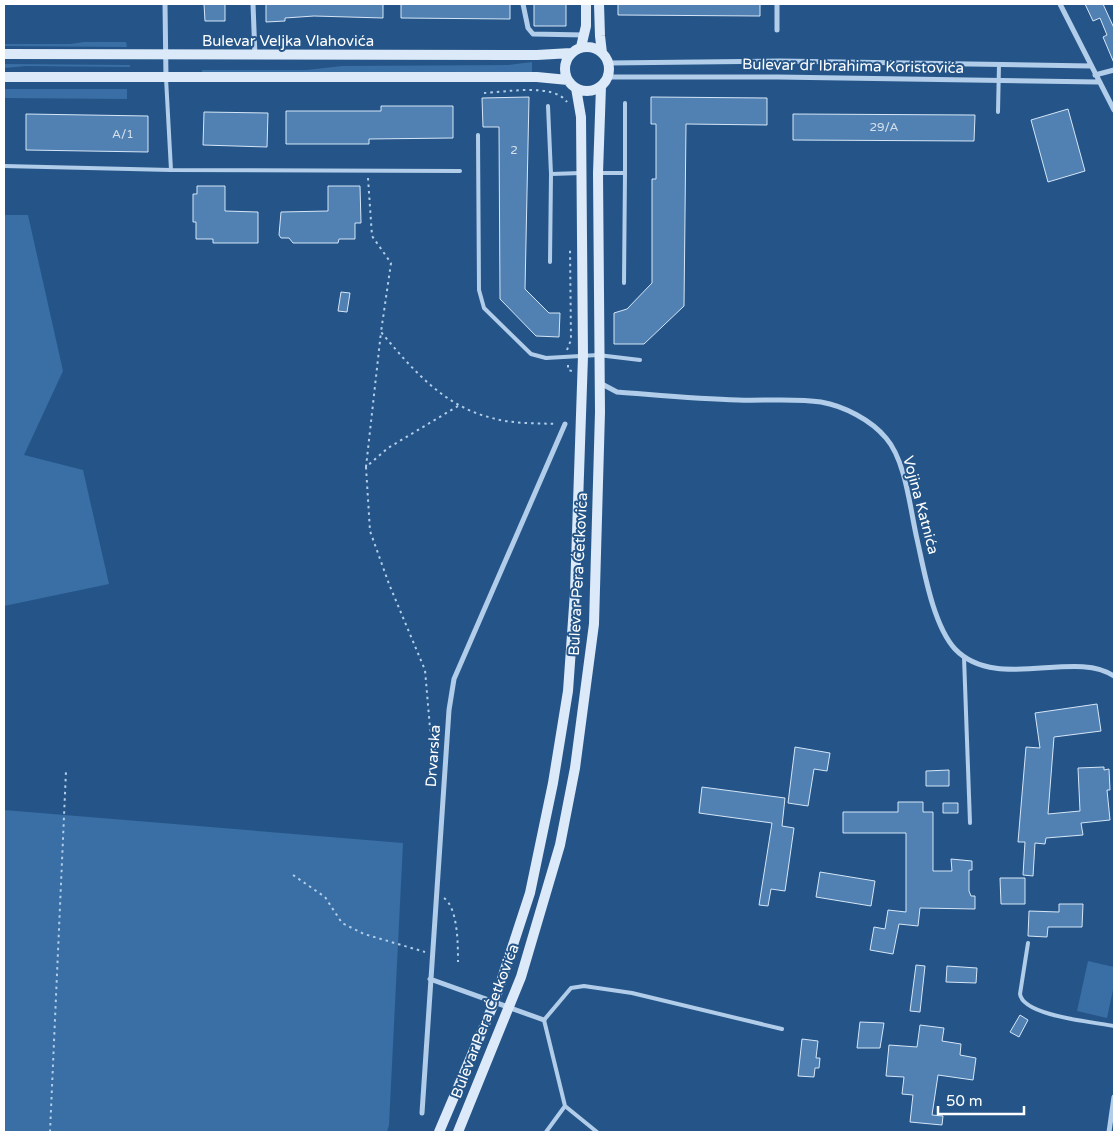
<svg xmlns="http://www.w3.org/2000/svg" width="1118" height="1136" font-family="'Varela Round',sans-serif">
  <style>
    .green { fill: #396fa5 }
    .building { fill: #5181b2; stroke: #d5e6f7 }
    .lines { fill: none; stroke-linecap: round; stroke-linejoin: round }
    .path { stroke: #b1cde9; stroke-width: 2; stroke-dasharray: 2.5 4; stroke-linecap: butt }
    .lane { stroke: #b1cde9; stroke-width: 4 }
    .street { stroke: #b1cde9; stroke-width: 5 }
    .secondary { stroke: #dbe9f8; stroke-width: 10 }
    .labels { text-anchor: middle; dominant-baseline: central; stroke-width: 4; stroke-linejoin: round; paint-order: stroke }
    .number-label { font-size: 12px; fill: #d4e0ec }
    .street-label { font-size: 15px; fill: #fff; stroke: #255588 }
  </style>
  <rect width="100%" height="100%" fill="#255588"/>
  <path class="green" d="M 84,42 L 126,42 L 127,47 L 4,46 L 4,44 L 70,44 Z
    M 532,62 L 532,73 L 202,72 L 202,70 L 307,70 L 342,66 L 508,65 Z
    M 4,64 L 130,65 L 130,67 L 26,66 L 4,68 Z
    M 4,89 L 127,89 L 127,99 L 4,98 Z
    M 4,215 L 28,215 L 63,371 L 24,455 L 83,470 L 109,584 L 4,606 Z
    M 4,810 L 403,843 L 389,1125 L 387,1132 L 4,1132 Z
    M 1088,961 L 1114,967 L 1114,985 L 1107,1018 L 1077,1011 Z"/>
  <path class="building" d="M 204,4 L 225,4 L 225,21 L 205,21 Z
    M 266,4 L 383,4 L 383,18 L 314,16 L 285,18 L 285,21 L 266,22 Z
    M 401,4 L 510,4 L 510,19 L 401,18 Z
    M 534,4 L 566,4 L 566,26 L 534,26 Z
    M 618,4 L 760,4 L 760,16 L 618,15 Z
    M 1085,4 L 1103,4 L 1114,28 L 1114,63 L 1103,37 L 1107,35 L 1100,18 L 1093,21 Z
    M 529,97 L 525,289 L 549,313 L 560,313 L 559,337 L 536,336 L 500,299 L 499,127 L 483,127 L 482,98 Z
    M 651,97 L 767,98 L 767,125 L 686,124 L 684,306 L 644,344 L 614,344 L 614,313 L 627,309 L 652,283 L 652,179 L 656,179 L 656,124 L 651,124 Z
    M 381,106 L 453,106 L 453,138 L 369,139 L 369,144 L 286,144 L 286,111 L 381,111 Z
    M 1068,109 L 1085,171 L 1048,182 L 1031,120 Z
    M 204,112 L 268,113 L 267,147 L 203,145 Z
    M 26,114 L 148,116 L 148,152 L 26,150 Z
    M 793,114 L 975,115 L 974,141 L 793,140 Z
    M 197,186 L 225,186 L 225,211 L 258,212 L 258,243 L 213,243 L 213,239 L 196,239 L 196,222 L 193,222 L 193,194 L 197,194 Z
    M 328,186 L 360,186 L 361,223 L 355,223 L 355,239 L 339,239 L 338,243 L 293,243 L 289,238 L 281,238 L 279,235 L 281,212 L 328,211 Z
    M 341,292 L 350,293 L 347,312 L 338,311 Z
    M 1097,704 L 1101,731 L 1054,737 L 1048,814 L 1080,811 L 1078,768 L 1104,767 L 1104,770 L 1109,769 L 1110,790 L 1107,790 L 1110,820 L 1081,823 L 1083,835 L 1046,838 L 1045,844 L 1035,843 L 1033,876 L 1023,875 L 1025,842 L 1018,842 L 1026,747 L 1040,748 L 1035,713 Z
    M 795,747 L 830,753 L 827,771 L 814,769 L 808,806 L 788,803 Z
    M 949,770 L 949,786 L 926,786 L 926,771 Z
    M 702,787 L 785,798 L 782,826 L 794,828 L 785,891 L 771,889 L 768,906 L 759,905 L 772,823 L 699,813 Z
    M 898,802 L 923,802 L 923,812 L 933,812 L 933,871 L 952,871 L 951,859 L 972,861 L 972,870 L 969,870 L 969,891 L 971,896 L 975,896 L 975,909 L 920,908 L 918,926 L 899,924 L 893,954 L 870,950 L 874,927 L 885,929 L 888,910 L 906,912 L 906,833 L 843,833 L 843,812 L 898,812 Z
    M 943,803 L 958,803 L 958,813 L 943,813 Z
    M 820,872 L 875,881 L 871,906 L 816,897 Z
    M 1000,878 L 1025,878 L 1025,904 L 1001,904 Z
    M 1059,904 L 1083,904 L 1082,927 L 1048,927 L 1047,937 L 1028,936 L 1029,911 L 1059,912 Z
    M 916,965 L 925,966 L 920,1012 L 910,1011 Z
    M 947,966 L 977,968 L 976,983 L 946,982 Z
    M 1020,1015 L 1028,1020 L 1019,1037 L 1010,1032 Z
    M 860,1022 L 884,1023 L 880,1048 L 857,1048 Z
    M 920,1025 L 944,1028 L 942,1041 L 961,1044 L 960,1055 L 976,1058 L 973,1080 L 938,1075 L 932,1115 L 943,1116 L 942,1125 L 910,1122 L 913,1095 L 902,1094 L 904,1077 L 886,1076 L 889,1045 L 917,1047 Z
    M 802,1039 L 818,1041 L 816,1058 L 820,1058 L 819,1068 L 815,1068 L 814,1077 L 798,1076 Z"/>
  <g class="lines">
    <path class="path" d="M 484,93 C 506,92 554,83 567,102
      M 368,178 L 372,236 L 391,263 L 381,332
      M 567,350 L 571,340 L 570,249
      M 568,365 L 568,370 L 572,371
      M 458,406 L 388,448 L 366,467 L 381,332 C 412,369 443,406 492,418 C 512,424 536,423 557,424
      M 366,467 L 370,531 L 389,584 L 425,670 L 430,728 L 437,758
      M 293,875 L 325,897 L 342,923 L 364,934 L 425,952
      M 444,898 C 458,908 458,945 458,962
      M 50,1132 L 66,771"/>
    <path class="lane" d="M 166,78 L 171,170 L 460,171
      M 548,106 L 551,174 L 550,262
      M 998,112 L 999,64
      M 478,135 L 479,290 L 484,308 L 531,354 L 546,358 L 598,355 L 640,360
      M 4,166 L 171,170
      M 600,173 L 625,173 L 624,283
      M 625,173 L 625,103
      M 551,174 L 581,173
      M 964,657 L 970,823
      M 1028,943 L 1020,994 C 1023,1016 1094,1022 1114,1026
      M 565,1106 L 597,1132
      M 546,1132 L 565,1106 L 544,1020 L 571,988 L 584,986 L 632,993 L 782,1029"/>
    <path class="street" d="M 165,4 L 166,78
      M 253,4 L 255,56
      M 523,4 L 528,28 L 533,34 L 584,35
      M 777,4 L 777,30
      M 1060,4 L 1114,110
      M 609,63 L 779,61 L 1091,66
      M 1095,75 L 1114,70
      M 608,77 L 778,77 L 1098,82
      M 600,383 L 617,392 C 657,395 698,399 738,400 C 764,401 796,398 821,402 C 844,406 871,420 886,438 C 906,461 910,509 917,539 C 924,570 933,625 955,649 C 996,692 1075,649 1114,676
      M 430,979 L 544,1020
      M 422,1113 L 449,710 L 454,679 L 565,424
      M 1109,1132 L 1114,1097"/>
    <path class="secondary" d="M 599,4 L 600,36 L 602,53
      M565 69a22 22 0 1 1 44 0a22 22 0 1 1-44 0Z
      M 581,47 L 586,26 L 586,4
      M 4,54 L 537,55 L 571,53
      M 4,77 L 537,77 L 568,80
      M 439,1132 L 494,1003 L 530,893 L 553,783 L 568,691 L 575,592 L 583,356 L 581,117 L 576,88
      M 458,1132 L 521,977 L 560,845 L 575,768 L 594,624 L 600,412 L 598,173 L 601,86"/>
  </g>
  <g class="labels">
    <g class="number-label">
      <text x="884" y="127">29/A</text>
      <text x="123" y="134">A/1</text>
      <text x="514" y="150">2</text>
    </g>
    <g class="street-label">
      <text x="288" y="41">Bulevar Veljka Vlahovića</text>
      <text transform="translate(853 66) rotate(1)">Bulevar dr Ibrahima Koristovića</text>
      <text transform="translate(921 505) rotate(75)">Vojina Katnića</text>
      <text transform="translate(578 574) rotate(-87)">Bulevar Pera Ćetkovića</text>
      <text transform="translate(433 756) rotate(-86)">Drvarska</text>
      <text transform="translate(485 1021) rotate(-69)">Bulevar Pera Ćetkovića</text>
    </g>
  </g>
  <rect width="1118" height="1136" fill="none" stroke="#ffffff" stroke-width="10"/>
  <path d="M938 1106v8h86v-8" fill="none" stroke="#ffffff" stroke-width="2.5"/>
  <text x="946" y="1106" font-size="15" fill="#ffffff" stroke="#255588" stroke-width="4" paint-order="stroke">50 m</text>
</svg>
